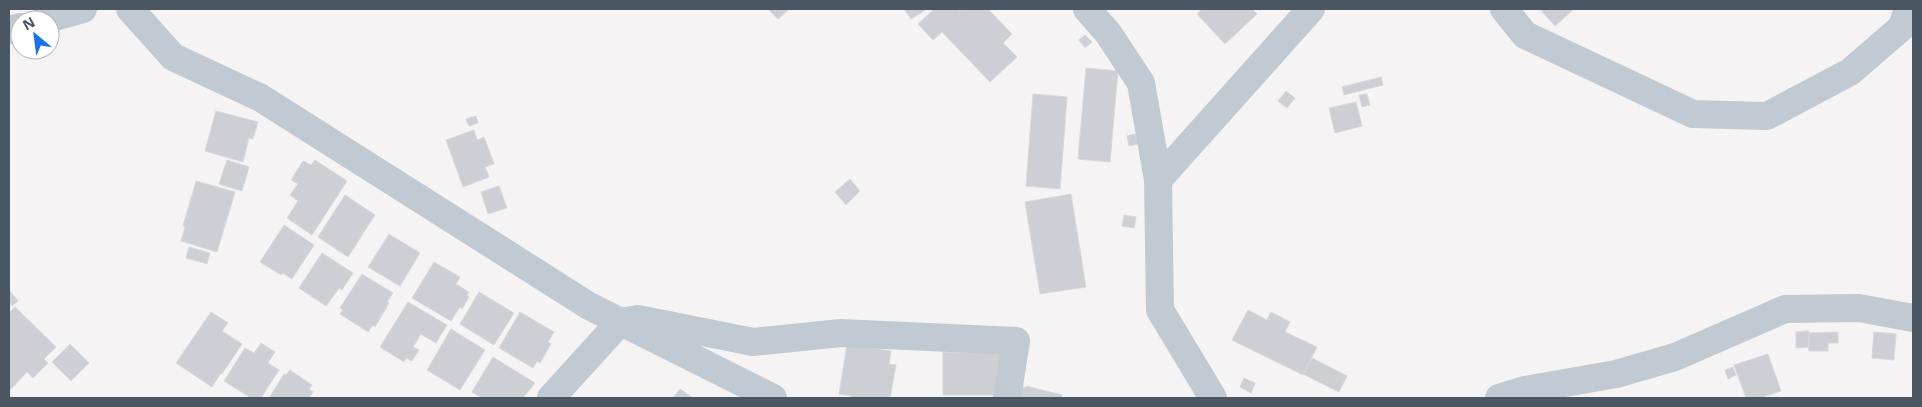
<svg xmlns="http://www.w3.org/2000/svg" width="1922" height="407" font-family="'Open Sans',sans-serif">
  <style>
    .building { fill: #cdcfd5; stroke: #d7d9de }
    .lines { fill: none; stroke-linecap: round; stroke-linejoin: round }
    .street { stroke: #c1cad2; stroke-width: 28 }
  </style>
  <rect width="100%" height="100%" fill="#f5f3f3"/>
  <path class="building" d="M 768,9 L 789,9 L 778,19 Z
    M 904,9 L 927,9 L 911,19 Z
    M 934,9 L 957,9 L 960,11 L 962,9 L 988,9 L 1012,34 L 1003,43 L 1017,57 L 990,82 L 942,32 L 933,40 L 918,24 Z
    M 1202,9 L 1252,9 L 1257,14 L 1225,44 L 1197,14 Z
    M 1540,9 L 1574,9 L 1555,26 Z
    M 1085,35 L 1092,42 L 1085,48 L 1079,40 Z
    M 1086,68 L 1118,71 L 1110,162 L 1078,159 Z
    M 1381,77 L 1383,85 L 1344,95 L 1342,87 Z
    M 1286,91 L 1295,98 L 1287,108 L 1278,101 Z
    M 1033,94 L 1067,97 L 1060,189 L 1026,186 Z
    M 1367,94 L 1370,105 L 1362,107 L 1359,95 Z
    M 1356,102 L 1362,126 L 1335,133 L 1329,108 Z
    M 216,111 L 258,122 L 253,139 L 249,138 L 243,162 L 205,151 Z
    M 476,116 L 478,123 L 469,126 L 466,119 Z
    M 474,130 L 477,140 L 484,137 L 494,164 L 485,167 L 489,177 L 463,187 L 446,140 Z
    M 1135,134 L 1138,144 L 1129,146 L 1127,136 Z
    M 227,160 L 249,167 L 242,191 L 219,184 Z
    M 315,160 L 347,181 L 312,235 L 287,218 L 298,201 L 290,195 L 298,184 L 291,180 L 303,161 L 311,165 Z
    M 850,179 L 860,191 L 846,205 L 835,192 Z
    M 196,181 L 235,192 L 217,252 L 181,241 L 185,227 L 183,226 Z
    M 499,186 L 507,208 L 488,214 L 481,192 Z
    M 1071,194 L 1086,287 L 1040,294 L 1025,202 Z
    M 345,195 L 375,215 L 348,257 L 318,237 Z
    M 1124,215 L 1136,217 L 1134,228 L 1122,226 Z
    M 284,225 L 314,245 L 292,279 L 283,273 L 281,275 L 260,262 Z
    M 389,234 L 420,253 L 400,286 L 368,267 Z
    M 189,247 L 210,253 L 207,264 L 186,258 Z
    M 322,253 L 353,273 L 342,290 L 339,288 L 326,306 L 299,288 Z
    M 434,262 L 460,277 L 456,284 L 469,292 L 467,296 L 469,297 L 462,309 L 460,307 L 451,321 L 412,298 Z
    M 362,274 L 393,293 L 387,302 L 389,303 L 375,327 L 373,325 L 368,332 L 340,314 L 343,310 L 340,308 Z
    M 9,290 L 18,301 L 12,306 L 9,302 Z
    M 479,292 L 514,313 L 494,345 L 460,324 Z
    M 408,302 L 447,325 L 436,343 L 421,334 L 413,347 L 419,350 L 412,361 L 406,358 L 404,362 L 380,347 Z
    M 15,307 L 56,347 L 44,359 L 48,363 L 33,378 L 27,372 L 9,391 L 9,313 Z
    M 1248,310 L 1267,320 L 1271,312 L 1290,322 L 1285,332 L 1317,347 L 1303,375 L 1232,340 Z
    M 211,312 L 228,323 L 222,331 L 242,344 L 222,374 L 221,373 L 212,387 L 176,363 Z
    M 520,312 L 554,332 L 548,342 L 551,344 L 540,363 L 537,361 L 533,368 L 499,348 Z
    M 451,329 L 485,350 L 460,390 L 427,370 Z
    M 1809,331 L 1809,347 L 1796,348 L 1796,332 Z
    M 1838,332 L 1838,343 L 1828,343 L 1828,351 L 1809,351 L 1808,333 Z
    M 1874,332 L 1896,334 L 1894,360 L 1872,358 Z
    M 261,343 L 275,352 L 268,363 L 279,370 L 261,398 L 251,398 L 224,381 L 245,348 L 254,353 Z
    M 70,344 L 89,363 L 71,381 L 52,362 Z
    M 847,344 L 891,351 L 889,364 L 896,365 L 890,398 L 851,398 L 851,396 L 839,394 Z
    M 943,352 L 1004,353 L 1004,395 L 943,395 Z
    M 1768,354 L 1781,391 L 1760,398 L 1746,398 L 1734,365 Z
    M 493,357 L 535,383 L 523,398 L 482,398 L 472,392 Z
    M 1312,358 L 1347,376 L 1339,392 L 1303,374 Z
    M 1733,367 L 1736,375 L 1728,379 L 1725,370 Z
    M 290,370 L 312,385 L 309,389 L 313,392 L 309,398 L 269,398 L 284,374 L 286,375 Z
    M 1244,378 L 1255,383 L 1251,393 L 1240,387 Z
    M 1019,386 L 1026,388 L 1026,386 L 1062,395 L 1061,398 L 1016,398 Z
    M 680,389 L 693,398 L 673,398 Z"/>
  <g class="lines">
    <path class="street" d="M 130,9 L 173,57 L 261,98 L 589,306 L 773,398
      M 1087,9 L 1108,33 L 1141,83 L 1158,180 L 1160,310 L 1213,398
      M 1504,9 L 1525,35 L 1693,114 L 1767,116 L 1850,72 L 1902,27 L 1908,9
      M 44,20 L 83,9
      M 9,30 L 20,27
      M 1158,180 L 1311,9
      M 551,398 L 620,322 L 638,319 L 753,342 L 841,333 L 1016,341 L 1007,398
      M 1499,398 L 1525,390 L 1616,374 L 1675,357 L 1785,309 L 1859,308 L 1913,318"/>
  </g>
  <rect width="1922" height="407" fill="none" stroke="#4a5661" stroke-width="20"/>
  <g transform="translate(35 35) rotate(331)"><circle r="24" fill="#ffffff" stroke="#b7bbc0"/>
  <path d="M0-4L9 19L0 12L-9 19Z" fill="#1a73e8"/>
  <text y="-8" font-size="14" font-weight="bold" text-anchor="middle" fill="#4a5661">N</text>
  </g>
</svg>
